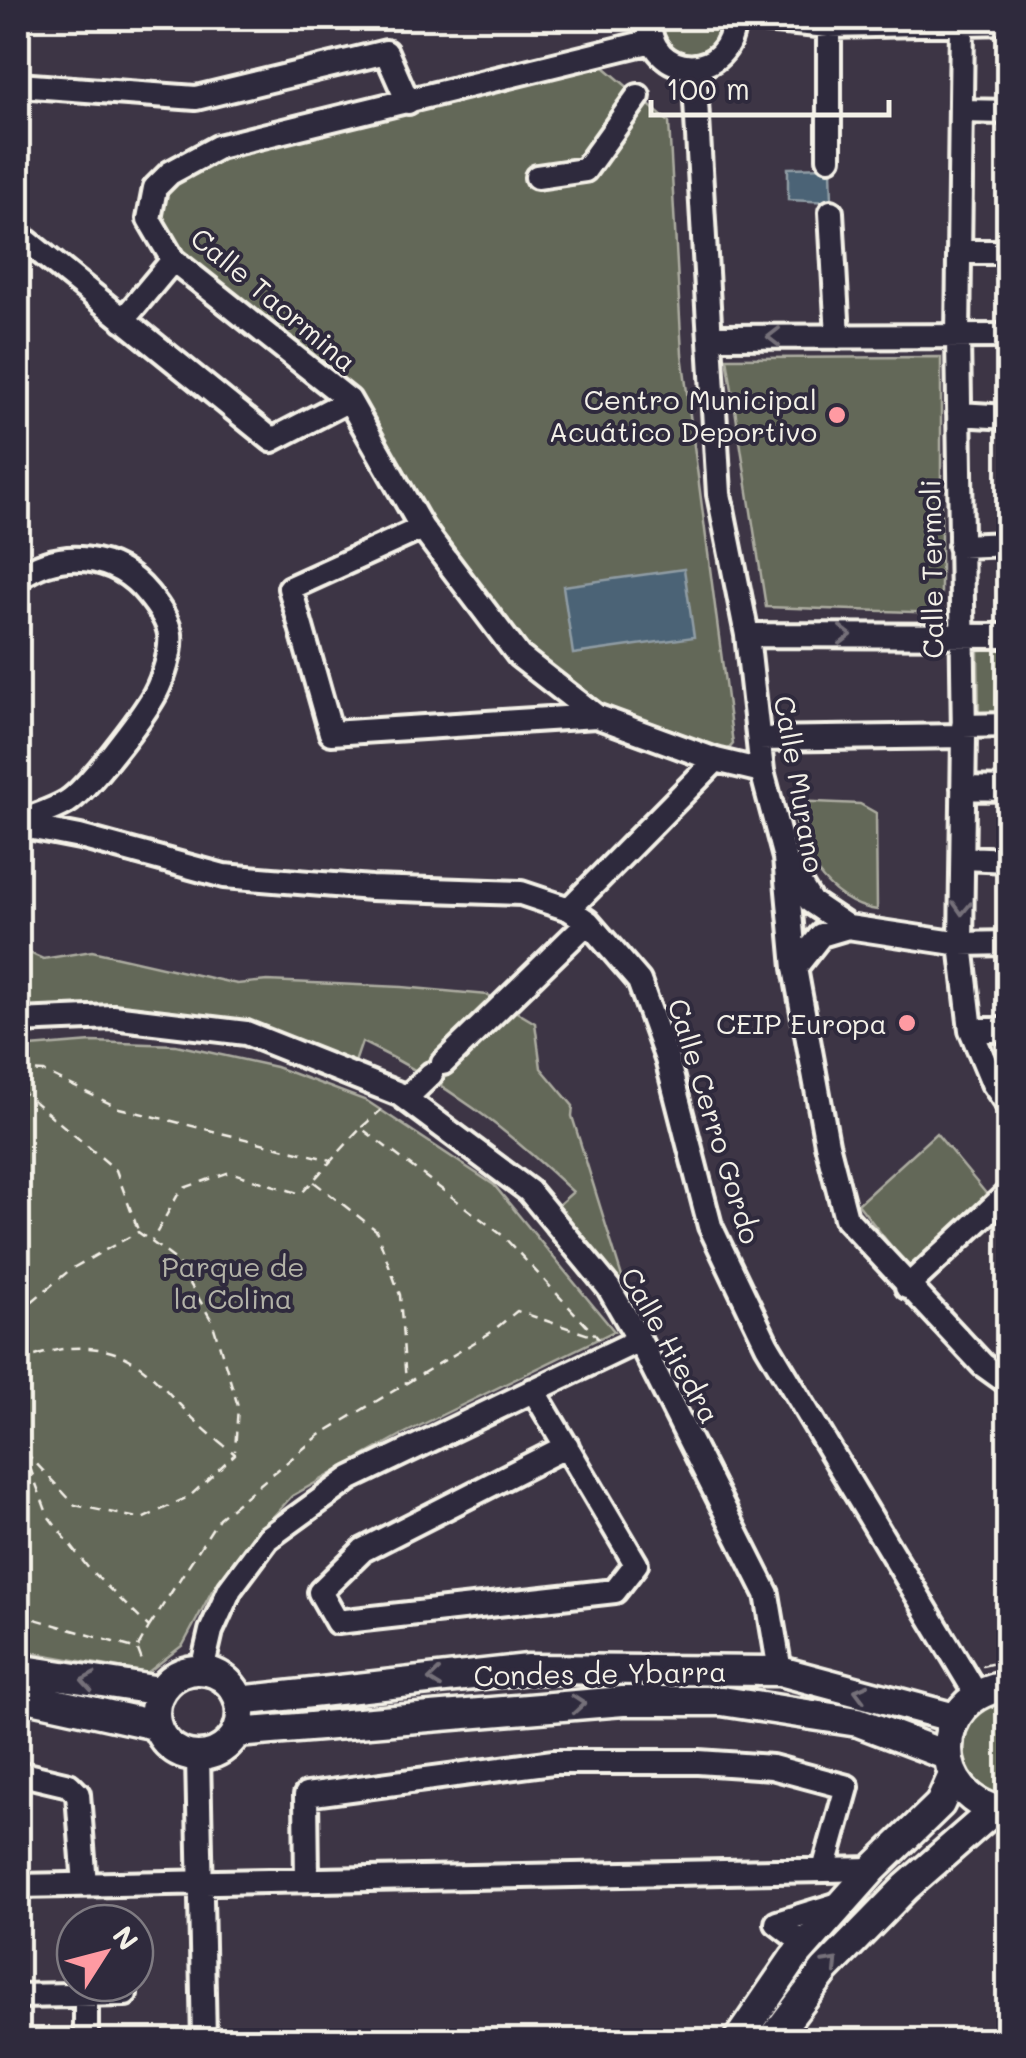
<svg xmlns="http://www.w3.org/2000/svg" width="1026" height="2058" font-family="Mali,sans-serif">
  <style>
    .green { fill: #646759; stroke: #acaca0; stroke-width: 2.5 }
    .water { fill: #4c6476; stroke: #8f9ca4; stroke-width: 2.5 }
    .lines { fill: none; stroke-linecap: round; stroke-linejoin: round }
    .minor-casing { stroke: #f4f1e8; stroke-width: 30 }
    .major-casing { stroke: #f4f1e8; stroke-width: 35 }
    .path { stroke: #f4f1e8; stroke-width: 2.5; stroke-dasharray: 10 8; stroke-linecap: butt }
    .minor { stroke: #2f2a3d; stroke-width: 22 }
    .major { stroke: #2f2a3d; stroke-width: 28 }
    .oneway { stroke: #747079 }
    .poi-dot { fill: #ff9aa2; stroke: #2f2a3d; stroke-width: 4 }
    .labels { text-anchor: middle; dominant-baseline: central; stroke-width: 8; stroke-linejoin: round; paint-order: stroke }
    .street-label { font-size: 28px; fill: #f4f1e8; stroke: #2f2a3d }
    .poi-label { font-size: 28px; fill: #f4f1e8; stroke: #2f2a3d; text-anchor: end }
    .park-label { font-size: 28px; fill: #b3b3a8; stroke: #2f2a3d }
  </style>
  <rect width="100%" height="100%" fill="#3d3545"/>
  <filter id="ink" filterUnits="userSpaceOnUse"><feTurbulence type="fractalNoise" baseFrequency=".01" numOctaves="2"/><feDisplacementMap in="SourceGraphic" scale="20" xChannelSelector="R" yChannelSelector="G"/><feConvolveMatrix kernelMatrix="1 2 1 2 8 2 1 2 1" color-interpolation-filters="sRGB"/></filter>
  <g filter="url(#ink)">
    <path class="green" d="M 658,18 L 720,18 C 720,63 665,67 658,18 Z
      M 604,67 L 669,122 L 682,354 L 733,744 L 726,752 L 599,706 L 526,651 L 349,400 L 173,260 L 155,188 L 170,173 L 408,102 Z
      M 941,357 L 941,613 L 766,607 L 727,358 Z
      M 1008,649 L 1008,718 L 979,719 L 978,650 Z
      M 793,801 L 860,804 L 876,813 L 877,910 C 829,904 792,848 793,801 Z
      M 18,948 L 43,959 L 92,951 L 237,984 L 267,981 L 402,987 L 488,995 L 535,1023 L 541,1068 L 573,1106 L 572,1116 L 627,1293 L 619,1305 L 548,1214 L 573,1192 C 504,1127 447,1083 362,1042 L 351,1074 L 246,1033 L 18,1021 Z
      M 92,1042 L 176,1045 L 276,1067 L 367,1101 L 494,1185 L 614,1331 L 403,1434 L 292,1496 L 241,1552 L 212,1591 L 183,1645 L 147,1673 L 18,1650 L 18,1048 Z
      M 936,1133 L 989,1197 L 908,1268 L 858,1204 Z
      M 1008,1686 L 1008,1812 L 977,1802 L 949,1736 Z"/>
    <path class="water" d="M 831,167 L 832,202 L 788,200 L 788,168 Z
      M 684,569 L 694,637 L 573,654 L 563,586 Z"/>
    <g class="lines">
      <defs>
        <path id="minor" d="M 649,18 C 647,82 734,83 733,18
          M 741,18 L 829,26 L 1008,22
          M 962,23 L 958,337 L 964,736 L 961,944 L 971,1030 L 993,1083 L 1008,1105
          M 829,26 L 829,158
          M 652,41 L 218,147 L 170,173 L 155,188 L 149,219 L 173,260 L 349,400 L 422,528 L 519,656 L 596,716 L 716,760 L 762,771
          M 694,67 L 719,494 L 747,635 L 762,771 L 785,858 L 795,968 L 827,1144 L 846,1218 L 983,1365 L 1008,1383
          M 18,85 L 196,98 L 386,52 L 408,102
          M 961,111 L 1008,112
          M 537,177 L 585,170 L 638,96
          M 831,212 L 838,337
          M 18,234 L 272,440 L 349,400
          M 959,252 L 1008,252
          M 123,320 L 173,260
          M 710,337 L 1008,336
          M 959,414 L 1008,417
          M 422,528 L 290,588 L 331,733 L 596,716
          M 960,546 L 1008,544
          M 18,578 C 60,548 115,553 148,594 C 157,605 168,620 170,634 C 172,652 163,679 155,694 C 143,716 87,790 67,802 C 52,811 34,816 18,823
          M 747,635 L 1008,636
          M 963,726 L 1008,725
          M 759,739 L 964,736
          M 963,788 L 1008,789
          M 18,825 L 80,837 L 224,876 L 371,888 L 521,893 L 569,909 L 588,922 L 639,981 L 667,1059 L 710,1226 L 767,1345 L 977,1695
          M 964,858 L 1008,860
          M 789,866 L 811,902 L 848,927 L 961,944 L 1008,943
          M 569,909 L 716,760
          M 795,968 L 821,935 L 848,927
          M 18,1021 L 113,1017 L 246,1033 L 399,1094 L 529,1191 L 609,1288 L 639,1340 L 767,1594 L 780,1671
          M 971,1030 L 1008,1030
          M 443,1063 L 588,922
          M 406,1098 L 431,1074
          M 907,1287 L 1008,1193
          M 533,1390 L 636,1564 L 615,1591 L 337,1622 L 320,1592 L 363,1550 L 567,1446
          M 202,1670 L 211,1631 L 230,1589 L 268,1538 L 351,1478 L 639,1340
          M 198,1757 L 204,2040
          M 18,1773 L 69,1785 L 78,1794 L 85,1885
          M 307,1880 L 306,1795 L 553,1762 L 698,1762 L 772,1767 L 847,1787 L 824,1870
          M 18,1886 L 873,1869
          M 794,1958 L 799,1940 L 777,1923 L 842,1903
          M 86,1995 L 86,2040
          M 18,1996 L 125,1994"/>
        <path id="major" d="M 18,1669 L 160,1691
          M155 1713a43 43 0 1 1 86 0a43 43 0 1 1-86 0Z
          M 18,1695 L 155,1725
          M 239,1701 L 528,1669 L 780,1671 L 955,1718
          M 237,1733 L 623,1701 L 722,1701 L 858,1722 L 948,1756
          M 1008,1812 C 928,1802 928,1695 1008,1686
          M 738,2040 L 794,1958 L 873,1869 L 940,1804 L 953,1775
          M 772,2040 L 825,1970 L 906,1887 L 994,1810"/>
      </defs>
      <use href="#minor" class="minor-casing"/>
      <use href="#major" class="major-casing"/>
      <path class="path" d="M 18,1070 L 44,1072 L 119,1108 L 331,1160
        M 18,1088 L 116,1170 L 138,1230
        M 362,1127 L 381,1110
        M 314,1182 L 376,1230 L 400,1295 L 406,1384
        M 18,1313 L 71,1269 L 138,1232 L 176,1260 L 212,1321 L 238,1406 L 235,1451
        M 18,1361 C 34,1357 53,1349 71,1348 C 139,1344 155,1383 199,1424 C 210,1435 223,1444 235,1454 L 190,1496 L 142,1519 L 75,1505 L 18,1444
        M 18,1614 L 137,1649 L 149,1627 L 89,1569 L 48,1516 L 26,1457
        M 149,1627 L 219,1518 L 320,1435 L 490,1333 L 517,1311 L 598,1338 L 502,1235 L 361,1128 L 301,1194 L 230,1172 L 181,1189 L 152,1241
        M 138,1650 L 144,1666
        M 982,1666 L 1008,1660"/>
      <use href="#minor" class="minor"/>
      <use href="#major" class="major"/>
    </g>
    <defs><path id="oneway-chevron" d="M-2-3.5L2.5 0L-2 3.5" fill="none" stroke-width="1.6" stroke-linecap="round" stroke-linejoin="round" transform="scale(2.5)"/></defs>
    <g class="oneway">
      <use href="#oneway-chevron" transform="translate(774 337) rotate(-180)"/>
      <use href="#oneway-chevron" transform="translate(845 635)"/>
      <use href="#oneway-chevron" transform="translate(962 908) rotate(92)"/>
      <use href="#oneway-chevron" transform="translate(435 1679) rotate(174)"/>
      <use href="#oneway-chevron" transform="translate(88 1681) rotate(-170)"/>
      <use href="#oneway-chevron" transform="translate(861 1692) rotate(-165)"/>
      <use href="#oneway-chevron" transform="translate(578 1704) rotate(-5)"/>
      <use href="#oneway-chevron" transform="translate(832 1964) rotate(-47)"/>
    </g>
  </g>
  <g class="poi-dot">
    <circle cx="837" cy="415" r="10"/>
    <circle cx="907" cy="1023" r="10"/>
  </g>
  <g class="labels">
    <g class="street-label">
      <text transform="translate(274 299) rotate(40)">Calle Taormina</text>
      <text transform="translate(931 569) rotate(-91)">Calle Termoli</text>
      <text transform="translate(800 784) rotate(80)">Calle Murano</text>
      <text transform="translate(715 1121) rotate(73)">Calle Cerro Gordo</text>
      <text transform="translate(671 1345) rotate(61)">Calle Hiedra</text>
      <text transform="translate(600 1673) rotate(-1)">Condes de Ybarra</text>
    </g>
    <g class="poi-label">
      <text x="817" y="399">Centro Municipal<tspan x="817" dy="32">Acuático Deportivo</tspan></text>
      <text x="887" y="1023">CEIP Europa</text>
    </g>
    <g class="park-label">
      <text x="233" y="1266">Parque de<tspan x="233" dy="32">la Colina</tspan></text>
    </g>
  </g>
  <rect width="1026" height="2058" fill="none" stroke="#2f2a3d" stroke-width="60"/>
  <rect x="30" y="30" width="966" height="1998" fill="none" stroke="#f4f1e8" stroke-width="4" filter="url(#ink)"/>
  <g transform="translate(105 1953) rotate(54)"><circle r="48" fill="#2f2a3d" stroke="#7e7a81" stroke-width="2.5"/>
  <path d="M0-8L18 38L0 25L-18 38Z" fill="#ff9aa2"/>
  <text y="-15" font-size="28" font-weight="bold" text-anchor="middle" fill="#f4f1e8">N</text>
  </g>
  <path d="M651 100v15h238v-15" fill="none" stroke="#f4f1e8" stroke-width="5"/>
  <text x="666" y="100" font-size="30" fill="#f4f1e8" stroke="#2f2a3d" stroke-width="8" paint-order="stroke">100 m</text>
</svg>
